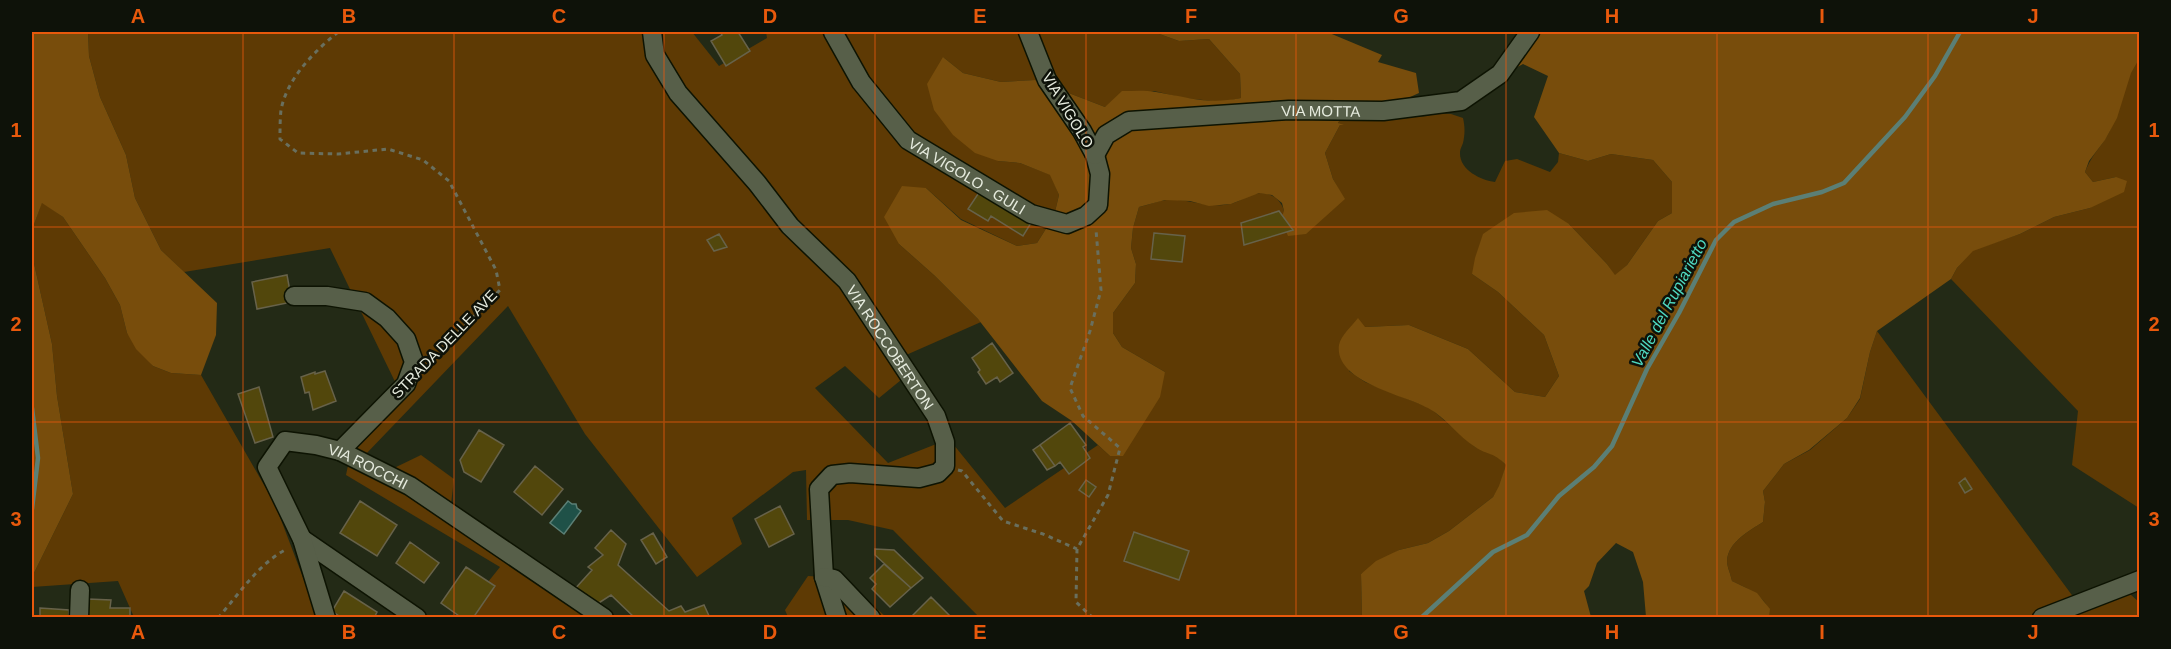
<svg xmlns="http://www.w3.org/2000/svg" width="2171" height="649" font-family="Helvetica,sans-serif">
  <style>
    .green { fill: #5e3a04 }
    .forest { fill: #784d0c }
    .water { fill: #1f5148; stroke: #5b7f75; stroke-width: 1.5 }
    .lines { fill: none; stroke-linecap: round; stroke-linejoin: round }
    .stream { stroke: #5b7f75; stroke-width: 4.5 }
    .building { fill: #52470c; stroke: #67624a; stroke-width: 1.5 }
    .minor-casing { stroke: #0d1302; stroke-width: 21 }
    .path { stroke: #696f5e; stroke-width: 3; stroke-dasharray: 4.5 4.5; stroke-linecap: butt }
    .minor { stroke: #575f49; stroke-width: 18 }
    .grid { fill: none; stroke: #e8590c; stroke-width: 1.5; stroke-opacity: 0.55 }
    .labels { text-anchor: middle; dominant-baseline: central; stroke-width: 5; stroke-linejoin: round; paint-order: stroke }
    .street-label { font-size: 15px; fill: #e6ebde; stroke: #0e1209 }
    .water-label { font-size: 16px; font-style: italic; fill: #4fd9c1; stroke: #0e1209 }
    .neatline { fill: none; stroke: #e8590c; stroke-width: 2 }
    .grid-label { font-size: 20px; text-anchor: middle; font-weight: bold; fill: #e8590c }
  </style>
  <rect width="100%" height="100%" fill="#232a16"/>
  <path class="green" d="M 88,32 L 692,32 L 719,66 L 767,38 L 766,32 L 1154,32 L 1179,41 L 1209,39 L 1240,74 L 1241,98 L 1222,102 L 1184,98 L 1154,91 L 1105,107 L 1035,80 L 1001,82 L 963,73 L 943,57 L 998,161 L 1020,163 L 1051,175 L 1059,195 L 1054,216 L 1037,243 L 1017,246 L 961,219 L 926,188 L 899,244 L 935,276 L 981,322 L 897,359 L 901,380 L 879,398 L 845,366 L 815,388 L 888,463 L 949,439 L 1005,508 L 1098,445 L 1110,456 L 1165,372 L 1122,347 L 1113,333 L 1113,313 L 1135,283 L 1136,264 L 1131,248 L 1133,228 L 1139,207 C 1148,205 1157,201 1166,200 C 1188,198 1208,209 1230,204 C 1240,202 1250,193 1260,193 C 1272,193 1281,200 1284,211 L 1344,199 L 1333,179 L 1325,153 L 1340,125 L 1338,123 L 1350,104 L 1403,113 L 1414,117 L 1427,116 L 1438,113 L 1451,114 L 1463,118 C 1465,127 1465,134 1463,143 C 1462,146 1460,149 1460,152 C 1459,170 1481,180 1495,182 L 1505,161 L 1517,159 L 1550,172 L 1558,162 L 1559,153 L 1588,161 L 1611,154 L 1653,160 L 1672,182 L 1672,213 L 1658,221 L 1627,265 L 1615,276 L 1607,264 L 1569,224 L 1472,274 L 1498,292 L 1544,335 L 1559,376 L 1545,397 L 1515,392 L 1468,349 L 1409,325 L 1365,327 L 1349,371 L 1365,382 L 1430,408 L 1475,447 L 1495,454 L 1506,465 L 1500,486 L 1493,497 L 1449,531 L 1428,543 L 1399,550 L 1361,574 L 1362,617 L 979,617 L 893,530 L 848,520 L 807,520 L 806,470 L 793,472 L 732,518 L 742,544 L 697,577 L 585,434 L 508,306 L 365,455 L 392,469 L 421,455 L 454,479 L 451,504 L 563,593 L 587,617 L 473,617 L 488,582 L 500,567 L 346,475 L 352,446 L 401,394 L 330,248 L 184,272 L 161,250 L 135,198 L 126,155 L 100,97 L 89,56 Z
    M 2139,59 L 2139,508 L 2072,465 L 2078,411 L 1951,279 L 1957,268 L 1973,250 L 2020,234 L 2054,217 L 2090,208 L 2116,177 L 2093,182 L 2085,172 C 2090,159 2096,152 2104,141 C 2120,118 2121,80 2139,59 Z
    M 42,202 L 63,217 L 105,278 L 120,305 L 127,333 L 153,366 L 171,373 L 201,375 L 275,504 L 318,617 L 134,617 L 118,581 L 32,587 L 32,577 L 73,494 L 57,396 L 52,344 L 33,259 L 33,227 Z
    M 1877,331 L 2077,602 L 2122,587 L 2139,602 L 2139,617 L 1769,617 C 1770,597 1748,589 1732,581 C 1731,575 1727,567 1727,561 C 1728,542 1749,531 1763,522 L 1765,502 L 1763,491 L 1784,464 L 1810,450 L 1847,418 L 1860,399 L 1870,352 Z
    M 808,576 L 824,577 L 846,581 L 886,617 L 788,617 L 785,610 Z"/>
  <path class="forest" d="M 32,32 L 88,32 L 89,56 L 100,97 L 126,155 L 135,198 L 161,250 L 217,303 L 216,335 L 201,375 L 171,373 L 153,366 L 136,349 L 127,333 L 120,305 L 105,278 L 63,217 L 42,203 L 33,227 L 33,259 L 52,344 L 57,396 L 73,494 L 32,577 Z
    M 1154,32 L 1327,32 L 1382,55 L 1378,62 L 1416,73 L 1419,93 L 1388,107 L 1350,104 L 1338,123 L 1344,125 L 1340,125 L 1325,153 L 1333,179 L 1345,199 L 1306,234 L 1288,236 L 1281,219 L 1284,211 L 1282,203 L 1272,195 L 1259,193 L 1231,204 L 1209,206 L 1190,201 L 1165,200 L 1139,207 L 1133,228 L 1131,248 L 1136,264 L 1135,283 L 1113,313 L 1113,333 L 1122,347 L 1165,372 L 1160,397 L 1123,456 L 1110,456 L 1072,421 L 1042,401 L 978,319 L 935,276 L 899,244 L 884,217 L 902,186 L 926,188 L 961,220 L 1017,246 L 1037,243 L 1054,216 L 1059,195 L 1050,175 L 1020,163 L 998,161 L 975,153 L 953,135 L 934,110 L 927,84 L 943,57 L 963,73 L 1001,82 L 1035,80 L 1105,107 L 1122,91 C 1133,91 1145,90 1156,92 C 1188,97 1207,105 1241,98 L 1240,74 L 1209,39 L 1179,41 Z
    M 1521,32 L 2139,32 L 2139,59 L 2131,73 L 2117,118 L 2105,140 L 2089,161 L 2085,172 L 2093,182 L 2116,177 L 2127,181 L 2124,192 L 2090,208 L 2054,217 L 2020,234 L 1973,251 L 1957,268 L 1951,279 L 1877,331 L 1870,352 L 1860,398 L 1847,418 L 1809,450 L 1784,464 L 1763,491 L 1765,502 L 1763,522 C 1749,531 1728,542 1727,561 C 1727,567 1731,575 1732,581 L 1757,593 L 1770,609 L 1769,617 L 1646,617 L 1643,582 L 1633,552 L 1616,543 L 1597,563 L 1589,586 L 1584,591 L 1591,617 L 1362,617 L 1361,574 L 1376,561 L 1399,550 L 1428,543 L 1449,531 L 1493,497 L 1499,486 L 1506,465 C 1492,451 1489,456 1475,447 C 1458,436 1446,418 1428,408 C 1405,395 1334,382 1339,345 C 1341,335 1352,326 1358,318 L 1365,327 L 1409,325 L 1468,349 L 1515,392 L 1545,397 L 1559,376 L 1544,335 L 1498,292 L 1472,274 L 1475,258 L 1483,234 L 1514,213 L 1547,210 L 1569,224 L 1607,264 L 1615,275 L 1627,265 L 1658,221 L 1672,213 L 1672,182 L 1653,160 L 1611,154 L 1588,161 L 1559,153 L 1534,117 L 1548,76 L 1523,64 L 1506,73 Z"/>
  <path class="water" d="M 568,501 L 572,504 L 576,504 L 577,508 L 581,511 L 564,534 L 550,523 Z"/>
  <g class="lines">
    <path class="stream" d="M 32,408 L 38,458 L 32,509
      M 1421,618 L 1493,552 L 1527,535 L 1559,496 L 1594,467 L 1612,446 L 1647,369 L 1679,313 L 1716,240 L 1734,222 L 1773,204 L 1822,192 L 1844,183 L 1905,117 L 1935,76 L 1960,32"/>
  </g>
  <path class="building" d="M 720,32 L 738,32 L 750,51 L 726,66 L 711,41 L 722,35 Z
    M 980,191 L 1031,223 L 1023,236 L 991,216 L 988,221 L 968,209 Z
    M 1279,211 L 1293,230 L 1244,245 L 1241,223 Z
    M 1154,233 L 1185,236 L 1182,262 L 1151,259 Z
    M 719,234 L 727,247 L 714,251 L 707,240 Z
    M 287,275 L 292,302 L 257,309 L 252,282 Z
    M 992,343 L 1013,373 L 1000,382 L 997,377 L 986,384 L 978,372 L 980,370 L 972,358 Z
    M 325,371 L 336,401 L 313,410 L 309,392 L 305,393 L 301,377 L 315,372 L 315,374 Z
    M 259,387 L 273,437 L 255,443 L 238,394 Z
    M 1070,423 L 1086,445 L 1083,447 L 1090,458 L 1069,474 L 1060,462 L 1055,466 L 1040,445 Z
    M 479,430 L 504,445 L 481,482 L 464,472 L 460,460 Z
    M 1040,445 L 1055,466 L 1047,470 L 1033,450 Z
    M 535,466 L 563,489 L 542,515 L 514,492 Z
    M 1965,478 L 1972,489 L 1965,493 L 1959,483 Z
    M 1086,480 L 1096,487 L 1089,497 L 1079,490 Z
    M 360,501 L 397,525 L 377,556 L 340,533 Z
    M 780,506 L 794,534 L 769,547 L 755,519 Z
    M 611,530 L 626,544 L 618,565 L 669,611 L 681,606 L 685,612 L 704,605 L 710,618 L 635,618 L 611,595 L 591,608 L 573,591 L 592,570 L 588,567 L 603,555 L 595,548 Z
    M 1134,532 L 1189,551 L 1179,580 L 1124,561 Z
    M 653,533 L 667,557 L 656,564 L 641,540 Z
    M 410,542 L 439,563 L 424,583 L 396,563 Z
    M 875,549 L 894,550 L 923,578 L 911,588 L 875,555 Z
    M 884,564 L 911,588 L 890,607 L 872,589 L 876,584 L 870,578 Z
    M 466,567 L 495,586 L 473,618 L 462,618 L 441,603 Z
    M 344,591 L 377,612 L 374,618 L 342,618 L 332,611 Z
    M 931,597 L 952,618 L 911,617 Z
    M 88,599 L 111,600 L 110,608 L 130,608 L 130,618 L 88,618 Z
    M 40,608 L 69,610 L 69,618 L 40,618 Z"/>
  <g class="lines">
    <defs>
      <g id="minor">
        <path id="s1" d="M 652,32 L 655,55 L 678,93 L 757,183 L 790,226 L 847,281 L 936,416 L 945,442 L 945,466 L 938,473 L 919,478 L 850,473 L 832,475 L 819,489 L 824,577 L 837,618"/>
        <path id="s2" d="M 833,32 L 861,82 L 908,140 L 1031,214 L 1067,224 L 1086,216 L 1098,205 L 1100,174 L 1095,155 L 1082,131 L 1047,80 L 1028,32"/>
        <path id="s3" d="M 1095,155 L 1106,135 L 1129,121 L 1289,110 L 1383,111 L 1461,101 L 1500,74 L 1530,32"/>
        <path d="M 294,296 L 327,296 L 365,302 L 387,318 L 406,339 L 414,362 L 406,384 L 340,451"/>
        <path d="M 302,539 L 417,618"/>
        <path d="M 824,577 L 834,579 L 871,618"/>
        <path d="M 79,618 L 80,590"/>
        <path id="s4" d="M 326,618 L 302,539 L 267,467 L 285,441 L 316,445 L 340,451 L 410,486 L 604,618"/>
        <path d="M 2042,618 L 2140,580"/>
      </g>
    </defs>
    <use href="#minor" class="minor-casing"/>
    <path class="path" d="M 338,32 C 315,51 287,78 281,110 C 280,119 280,129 280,139 L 298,153 L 338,154 L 388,149 L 423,160 L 449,181 L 496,270 L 500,290 L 430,360
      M 958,470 L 962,471 L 1003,521 L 1043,534 L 1077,549
      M 218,618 C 239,594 259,563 287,549
      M 1093,618 L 1076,602 L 1077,549 L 1108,495 L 1120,448 L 1083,416 L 1070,388 L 1090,331 L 1101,290 L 1096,230"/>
    <use href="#minor" class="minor"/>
  </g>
  <path class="grid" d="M 243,32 L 243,618M 454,32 L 454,618M 664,32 L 664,618M 875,32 L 875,618M 1086,32 L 1086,618M 1296,32 L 1296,618M 1506,32 L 1506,618M 1717,32 L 1717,618M 1928,32 L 1928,618M 32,227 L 2140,227M 32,422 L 2140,422"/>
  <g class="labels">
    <g class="street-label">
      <text transform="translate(1068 110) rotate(59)">VIA VIGOLO</text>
      <text stroke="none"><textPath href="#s3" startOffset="242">VIA MOTTA</textPath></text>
      <text stroke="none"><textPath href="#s2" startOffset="201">VIA VIGOLO - GULI</textPath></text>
      <text transform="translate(444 344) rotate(-46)">STRADA DELLE AVE</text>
      <text stroke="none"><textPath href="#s1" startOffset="400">VIA ROCCOBERTON</textPath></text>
      <text stroke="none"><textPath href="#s4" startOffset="282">VIA ROCCHI</textPath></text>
    </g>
    <g class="water-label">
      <text transform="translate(1669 303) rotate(-62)">Valle del Rupiarietto</text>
    </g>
  </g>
  <rect width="2171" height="649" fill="none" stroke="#0e1209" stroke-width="66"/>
  <rect x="33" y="33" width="2105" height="583" class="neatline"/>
  <g class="grid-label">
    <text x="138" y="23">A</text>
    <text x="349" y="23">B</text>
    <text x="559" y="23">C</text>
    <text x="770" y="23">D</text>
    <text x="980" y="23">E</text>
    <text x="1191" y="23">F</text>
    <text x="1401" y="23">G</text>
    <text x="1612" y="23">H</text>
    <text x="1822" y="23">I</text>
    <text x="2033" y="23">J</text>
    <text x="16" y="137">1</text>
    <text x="2154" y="137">1</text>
    <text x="16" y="331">2</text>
    <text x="2154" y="331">2</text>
    <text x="16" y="526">3</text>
    <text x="2154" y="526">3</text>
    <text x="138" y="639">A</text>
    <text x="349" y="639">B</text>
    <text x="559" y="639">C</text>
    <text x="770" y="639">D</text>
    <text x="980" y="639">E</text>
    <text x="1191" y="639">F</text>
    <text x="1401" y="639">G</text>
    <text x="1612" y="639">H</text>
    <text x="1822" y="639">I</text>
    <text x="2033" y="639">J</text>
  </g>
</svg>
